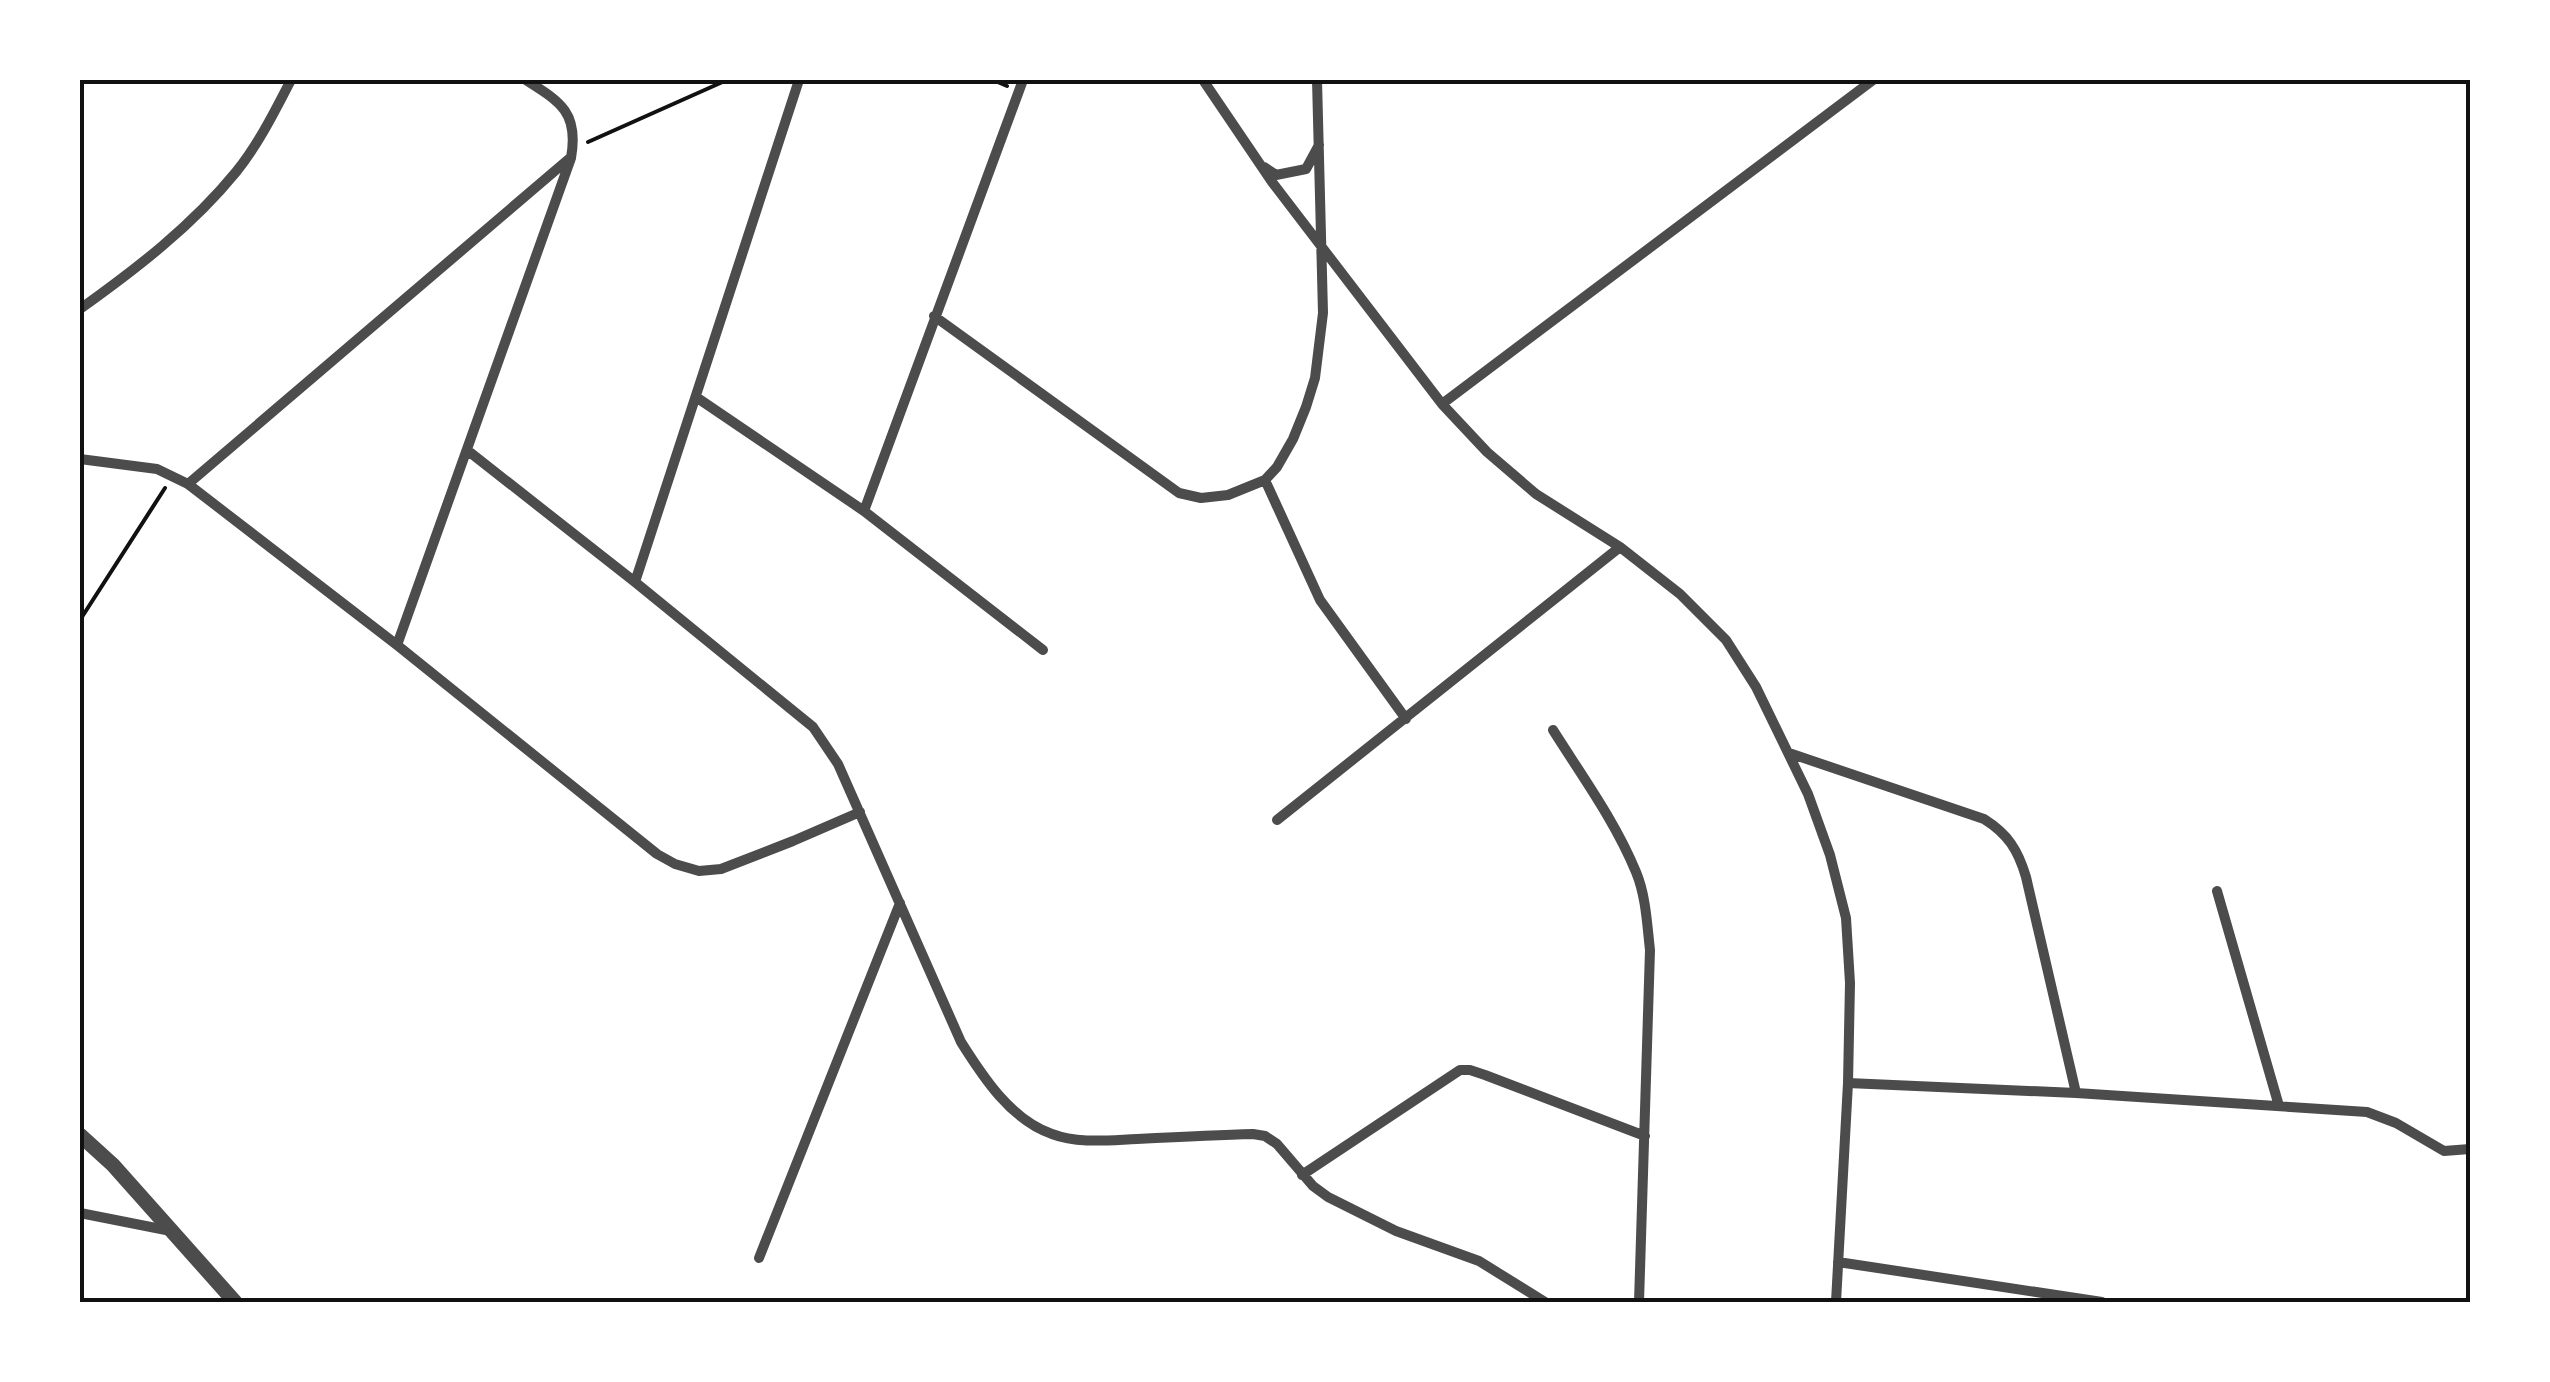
<svg xmlns="http://www.w3.org/2000/svg" width="2550" height="1382" font-family="'Roboto Condensed',sans-serif">
  <style>
    .lines { fill: none; stroke-linecap: round; stroke-linejoin: round }
    .path { stroke: #111; stroke-width: 4 }
    .minor { stroke: #4c4c4c; stroke-width: 10 }
    .tertiary { stroke: #4c4c4c; stroke-width: 15 }
    .neatline { fill: none; stroke: #111; stroke-width: 4 }
  </style>
  <rect width="100%" height="100%" fill="#fff"/>
  <g class="lines">
    <path class="path" d="M 993,80 L 1007,86
      M 588,142 L 727,80
      M 80,620 L 165,488"/>
    <path class="minor" d="M 1203,80 L 1272,182 L 1442,404 L 1487,452 L 1536,494 L 1620,547 L 1680,594 L 1726,640 L 1756,687 L 1808,794 L 1830,855 L 1846,918 L 1850,983 L 1848,1083 L 1836,1302
      M 1264,167 L 1276,175 L 1306,169 L 1319,145
      M 80,309 C 136,269 192,226 236,172 C 258,145 275,111 291,80
      M 934,316 L 1179,493 L 1201,498 L 1228,495 L 1265,480 L 1277,467 L 1293,439 L 1306,407 L 1315,378 L 1323,313 L 1317,80
      M 696,397 L 864,511 L 1043,650
      M 1442,404 L 1873,80
      M 467,450 L 635,582 L 813,727 L 838,764 L 961,1042 C 983,1077 1011,1120 1052,1134 C 1078,1144 1110,1140 1137,1139 C 1176,1137 1215,1135 1253,1134 L 1265,1136 L 1277,1144 L 1313,1186 L 1328,1197 L 1396,1231 L 1479,1261 L 1545,1302
      M 80,459 L 157,469 L 188,484 L 397,645 L 657,854 L 675,864 L 699,871 L 721,869 L 793,841 L 860,812
      M 1265,480 L 1320,600 L 1406,719
      M 188,484 L 570,158
      M 864,511 L 1023,80
      M 635,582 L 799,80
      M 397,645 L 571,158 C 579,113 561,102 526,80
      M 1553,730 C 1582,776 1615,821 1636,872 C 1646,896 1647,924 1650,950 L 1639,1302
      M 1789,753 L 1984,819 C 2008,834 2018,850 2026,877 L 2076,1093
      M 1277,820 L 1620,547
      M 2217,891 L 2279,1106
      M 1848,1083 L 2076,1093 L 2367,1112 L 2396,1123 L 2444,1151 L 2470,1149
      M 1302,1175 L 1460,1070 L 1470,1070 L 1485,1075 L 1645,1136
      M 80,1213 L 171,1231
      M 759,1258 L 900,903
      M 1838,1262 L 2102,1302"/>
    <path class="tertiary" d="M 80,1135 L 113,1165 L 235,1302"/>
  </g>
  <rect width="2550" height="1382" fill="none" stroke="#ffffff" stroke-width="165"/>
  <rect x="82" y="82" width="2386" height="1218" class="neatline"/>
</svg>
